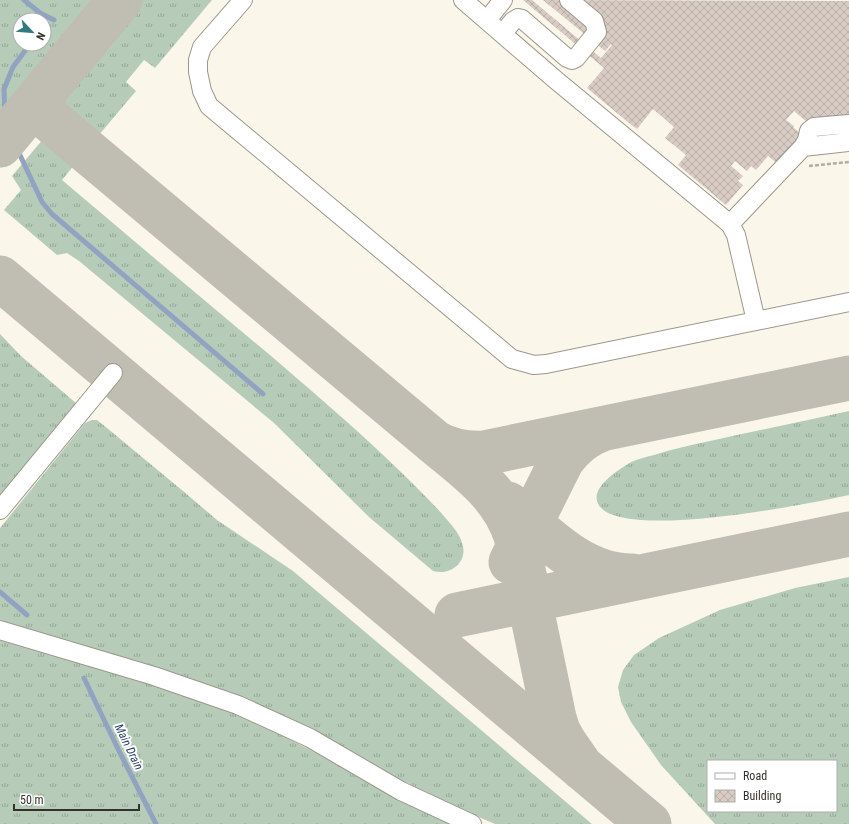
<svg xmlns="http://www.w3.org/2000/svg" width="849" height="824" font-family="'Roboto Condensed',sans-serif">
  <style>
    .grass { fill: url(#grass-tufts); fill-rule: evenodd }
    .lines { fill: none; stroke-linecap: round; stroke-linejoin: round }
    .stream { stroke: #92a3c1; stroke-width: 5 }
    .taxiway { stroke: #c0bdb2; stroke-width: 45 }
    .building { fill: url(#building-cross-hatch) }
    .minor-casing { stroke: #9a978c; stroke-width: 20 }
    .path { stroke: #b0aea4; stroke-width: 2.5; stroke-dasharray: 4 2; stroke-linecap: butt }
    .minor { stroke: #fff; stroke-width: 18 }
    .labels { text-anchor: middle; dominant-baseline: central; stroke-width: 4; stroke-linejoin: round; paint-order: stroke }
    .water-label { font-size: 12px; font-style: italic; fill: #2d446e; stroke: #fff }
  </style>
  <defs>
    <pattern id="grass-tufts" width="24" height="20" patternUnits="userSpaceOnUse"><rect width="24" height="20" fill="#b6ccb9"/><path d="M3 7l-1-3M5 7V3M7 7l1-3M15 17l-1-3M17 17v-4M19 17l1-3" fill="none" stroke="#95a697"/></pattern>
    <pattern id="building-cross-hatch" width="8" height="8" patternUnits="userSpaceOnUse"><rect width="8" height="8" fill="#d7cbc4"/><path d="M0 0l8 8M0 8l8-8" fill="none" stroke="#b9afa9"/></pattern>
  </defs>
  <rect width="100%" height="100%" fill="#faf7ea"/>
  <path class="grass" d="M 0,0 L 98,0 L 95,10 L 46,73 L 0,127 ZM 20,20 L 44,20 L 44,44 L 20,44 Z
    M 133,0 L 212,0 L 155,68 L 144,60 L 126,82 L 136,91 L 93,142 C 84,134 61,116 59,104 C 59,98 61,93 64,88 L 99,41 Z
    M 49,132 L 80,158 L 62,180 C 134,241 205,301 277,361 C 320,398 363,435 403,474 C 419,490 435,505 449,522 C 454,528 460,535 462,543 C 469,562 450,576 433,571 L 369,517 L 274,423 L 79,261 L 67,253 L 57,255 L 4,210 L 21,190 L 12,176 Z
    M 0,334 L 21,356 L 77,404 L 0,497 Z
    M 849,411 L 849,495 C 830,499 811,503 793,506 C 763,511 607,539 597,501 C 593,486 618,470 628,464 C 636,459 646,457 654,455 C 673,449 691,445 710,441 C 756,431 803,421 849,411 Z
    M 92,420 L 97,420 L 107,428 L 183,491 L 217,520 L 293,571 L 592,824 L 495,824 L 455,807 L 238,697 L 158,668 L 0,620 L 0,528 L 85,423 Z
    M 849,577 L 849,824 L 715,824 L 661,765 L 631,722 L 621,702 L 618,687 L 623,670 L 634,655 L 659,638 L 720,610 L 795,588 ZM 708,761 L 836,761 L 836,811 L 708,811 Z
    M 0,639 L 181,691 L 270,729 L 453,824 L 0,824 Z"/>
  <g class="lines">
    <path class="stream" d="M 24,0 L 40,13 L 54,20
      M 30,44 L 13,67 L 4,89 L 5,117 L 19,153 L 42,202 L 52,214 L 263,394
      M 0,592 L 27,615
      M 84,678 L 119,751 L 156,824"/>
    <path class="taxiway" d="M 47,89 C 41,100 42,111 50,120 L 432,440 C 466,469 502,492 516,536 L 554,718 L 558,731 L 564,742 L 582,768
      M 0,145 L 120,0
      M 0,278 L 649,824
      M 434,442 C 450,451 466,454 484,453 L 849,378
      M 508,504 C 544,535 582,577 633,576
      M 511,562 L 562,460 C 572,446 585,435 602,429
      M 457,615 L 849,534"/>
  </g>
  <path class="building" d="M 523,0 L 532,0 L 601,58 L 612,45 L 611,44 L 605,51 L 543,0 L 849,1 L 849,149 L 811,153 L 808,123 L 794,111 L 786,120 L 794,126 L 793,127 L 803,136 L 779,165 L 768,156 L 756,170 L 751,166 L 747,171 L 735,161 L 731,166 L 743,176 L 738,181 L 743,185 L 726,205 L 678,165 L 686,155 L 665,138 L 674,127 L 653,109 L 637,129 L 629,123 L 587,88 L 604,68 Z"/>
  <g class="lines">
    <defs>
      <path id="minor" d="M 243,0 L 202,47 L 198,60 L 198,72 L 202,91 L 209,106 L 512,359 L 534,365 L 546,364 L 849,302
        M 463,0 L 557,81 L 730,224 L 736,235 L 756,321
        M 487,20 L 503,0
        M 503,33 L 513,21 L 518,18 L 522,19 L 567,58 L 572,60 L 576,58 L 597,32 L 594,21 L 569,0
        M 803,147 L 849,142
        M 730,224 L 803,147 L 807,140 L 809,131 L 814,127 L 849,124
        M 0,510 L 113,373
        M 0,630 L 154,676 L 238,705 L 310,738 L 401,791 L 472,824"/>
    </defs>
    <use href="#minor" class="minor-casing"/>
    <path class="path" d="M 809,166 L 849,162"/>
    <use href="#minor" class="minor"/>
  </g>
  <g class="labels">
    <g class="water-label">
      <text transform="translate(129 747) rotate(64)">Main Drain</text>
    </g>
  </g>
  <rect x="707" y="760" width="130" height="52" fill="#ffffff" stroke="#adadab"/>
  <rect x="715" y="773" width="20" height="6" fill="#ffffff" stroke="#adadab"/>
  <text x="743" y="780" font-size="12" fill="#33322d">Road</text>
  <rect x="715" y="790" width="20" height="12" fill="url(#building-cross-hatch)" stroke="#adadab"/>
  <text x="743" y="800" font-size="12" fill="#33322d">Building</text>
  <g transform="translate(32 32) rotate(116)"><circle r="19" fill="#ffffff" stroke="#adadab"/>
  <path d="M0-3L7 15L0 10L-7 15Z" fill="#317a80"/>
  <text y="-6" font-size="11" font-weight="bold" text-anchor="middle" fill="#33322d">N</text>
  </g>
  <path d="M14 804v6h125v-6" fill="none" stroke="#33322d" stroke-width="2"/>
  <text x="20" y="804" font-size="12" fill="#33322d" stroke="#ffffff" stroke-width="3" paint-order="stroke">50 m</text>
</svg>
